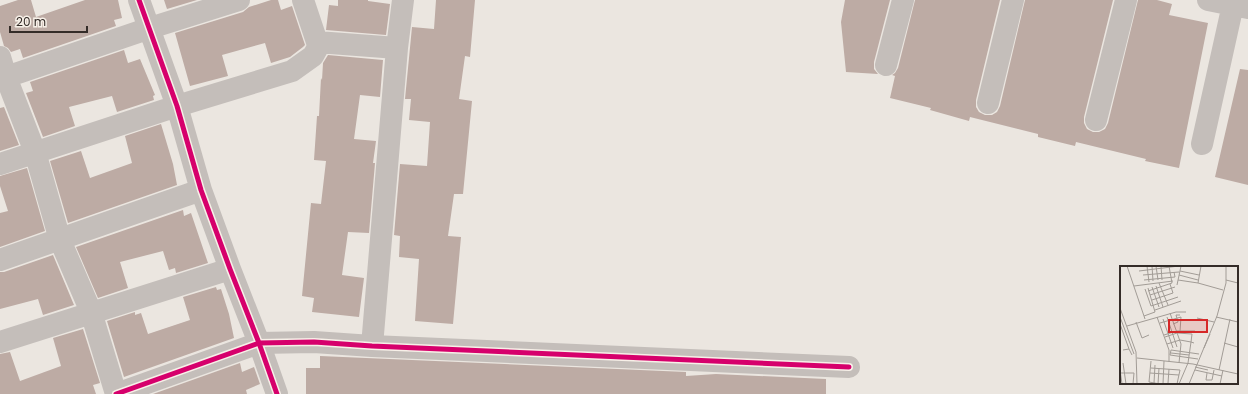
<svg xmlns="http://www.w3.org/2000/svg" width="1248" height="394" font-family="Poppins,sans-serif">
  <style>
    .building { fill: #bdaba4 }
    .lines { fill: none; stroke-linecap: round; stroke-linejoin: round }
    .minor { stroke: #c4beba; stroke-width: 22 }
    .cycleway-casing { stroke: #f7f0e8; stroke-width: 8 }
    .cycleway { stroke: #d6006c; stroke-width: 5 }
    .inset-road { fill: none; stroke: #a29c96; stroke-width: 1 }
    .view { fill: #d62828; fill-opacity: 0.15; stroke: #d62828; stroke-width: 2 }
    .inset-edge { fill: none; stroke: #342c28; stroke-width: 2 }
  </style>
  <rect width="100%" height="100%" fill="#ebe6e0"/>
  <path class="building" d="M 18,0 L 31,0 L 36,17 L 85,0 L 118,0 L 122,18 L 114,20 L 116,26 L 23,58 L 20,49 L 11,52 L 8,48 L 4,46 L 0,32 L 0,6 Z
    M 164,0 L 197,0 L 167,9 Z
    M 271,0 L 278,0 L 281,10 L 292,6 L 305,45 L 303,47 L 290,57 L 271,63 L 265,43 L 222,55 L 228,76 L 190,86 L 175,33 L 243,12 L 249,7 Z
    M 338,0 L 368,0 L 368,1 L 390,4 L 386,35 L 326,30 L 329,5 L 338,6 Z
    M 436,0 L 475,0 L 470,57 L 465,56 L 459,99 L 472,101 L 463,194 L 454,194 L 448,236 L 461,237 L 453,324 L 415,321 L 419,259 L 399,257 L 400,236 L 394,235 L 400,164 L 427,166 L 430,122 L 409,120 L 411,99 L 405,99 L 412,27 L 434,29 Z
    M 845,0 L 890,0 L 874,62 L 874,69 L 878,74 L 846,72 L 841,22 Z
    M 915,0 L 1000,0 L 976,100 L 976,107 L 979,112 L 985,115 L 992,115 L 997,112 L 1000,106 L 1025,0 L 1113,0 L 1084,117 L 1084,123 L 1087,129 L 1093,132 L 1099,132 L 1105,129 L 1108,123 L 1138,0 L 1157,0 L 1172,4 L 1169,15 L 1208,23 L 1179,168 L 1145,161 L 1146,159 L 1076,142 L 1075,146 L 1038,137 L 1038,134 L 970,117 L 969,121 L 930,110 L 931,108 L 890,98 L 895,76 L 892,75 L 895,73 L 898,68 Z
    M 124,50 L 128,63 L 140,59 L 155,95 L 153,96 L 154,100 L 117,112 L 112,96 L 69,107 L 75,126 L 43,137 L 26,93 L 33,91 L 30,82 Z
    M 328,55 L 383,60 L 380,97 L 360,95 L 354,139 L 376,141 L 373,163 L 375,163 L 369,233 L 348,232 L 342,275 L 364,278 L 359,317 L 312,312 L 314,298 L 302,296 L 311,203 L 321,204 L 326,161 L 314,160 L 317,116 L 319,116 L 321,78 L 322,80 L 323,63 Z
    M 1240,69 L 1248,70 L 1248,185 L 1215,177 Z
    M 4,107 L 19,145 L 0,151 L 0,108 Z
    M 161,124 L 173,164 L 177,185 L 68,223 L 50,161 L 81,151 L 90,178 L 132,163 L 125,136 Z
    M 27,168 L 45,231 L 0,247 L 0,213 L 8,211 L 0,186 L 0,176 Z
    M 183,210 L 184,216 L 191,213 L 208,263 L 176,273 L 175,268 L 169,270 L 163,251 L 120,262 L 128,288 L 98,298 L 76,247 Z
    M 53,255 L 74,305 L 43,315 L 38,299 L 0,309 L 0,272 L 4,272 Z
    M 216,287 L 217,290 L 221,289 L 229,314 L 234,338 L 124,377 L 107,321 L 135,312 L 135,315 L 141,313 L 148,334 L 190,320 L 183,297 Z
    M 83,329 L 100,383 L 93,385 L 96,394 L 0,394 L 0,354 L 10,352 L 20,381 L 61,366 L 53,338 Z
    M 320,356 L 686,372 L 686,376 L 716,374 L 826,379 L 826,394 L 306,394 L 306,368 L 320,368 Z
    M 240,363 L 242,372 L 254,367 L 260,384 L 246,390 L 247,394 L 153,394 Z"/>
  <g class="lines">
    <path class="minor" d="M 139,0 L 177,106 L 201,190 L 230,269 L 259,343 L 277,394
      M 1208,0 L 1248,8
      M 317,42 L 397,48
      M 0,57 L 6,77 L 35,152 L 60,240 L 91,312 L 116,394
      M 886,65 L 903,0
      M 0,79 L 150,28 L 239,0
      M 988,103 L 1013,0
      M 1096,120 L 1126,0
      M 1202,144 L 1234,0
      M 0,164 L 177,106 L 292,71 L 313,56 L 318,47 L 317,42 L 303,0
      M 0,260 L 201,190
      M 0,342 L 230,269
      M 372,346 L 397,48 L 403,0
      M 116,394 L 259,343 L 314,342 L 372,346 L 849,367"/>
    <defs>
      <path id="cycleway" d="M 139,0 L 177,106 L 201,190 L 230,269 L 259,343 L 277,394
        M 116,394 L 259,343 L 314,342 L 372,346 L 849,367"/>
    </defs>
    <use href="#cycleway" class="cycleway-casing"/>
    <use href="#cycleway" class="cycleway"/>
  </g>
  <g transform="translate(1120 266)">
    <rect width="118" height="118" fill="#ebe6e0"/>
    <path class="inset-road" d="M 7,0 L 25,53M 27,0 L 29,16M 32,0 L 33,15M 36,0 L 38,14M 41,0 L 42,14M 81,0 L 78,17 L 103,24M 19,5 L 59,0M 60,5 L 79,9M 23,9 L 59,6M 59,9 L 78,14M 24,14 L 55,11 L 54,6M 58,14 L 78,17M 106,14 L 118,17M 39,17 L 48,39M 57,19 L 61,0M 14,20 L 53,15M 36,20 L 43,41M 32,21 L 39,41M 25,23 L 31,40 L 58,31M 28,25 L 52,17 L 49,0M 30,29 L 55,21M 32,34 L 53,27 L 50,18M 0,42 L 16,86 L 17,118M 35,44 L 61,35M 50,47 L 61,78 L 59,97M 24,50 L 35,46 L 28,22M 0,51 L 14,88M 37,51 L 49,84 L 49,96M 47,51 L 57,81M 96,51 L 118,56M 77,52 L 94,56M 43,53 L 53,82M 16,56 L 22,72 L 29,69M 40,57 L 61,51 L 60,65M 0,58 L 9,83M 53,58 L 58,56 L 56,49 L 60,49M 7,60 L 56,46 L 66,46M 44,69 L 57,65 L 75,65M 45,71 L 57,67 L 72,68 L 71,76 L 74,77M 104,77 L 118,81M 47,78 L 60,74 L 71,76 L 68,97 L 59,118M 84,82 L 90,68M 3,84 L 9,83 L 12,89M 51,87 L 69,89M 50,89 L 51,84 L 79,88M 50,89 L 78,93M 17,92 L 73,98 L 118,108M 31,95 L 29,116 L 40,118M 3,97 L 6,118M 75,101 L 88,104M 31,102 L 60,104 L 57,118M 0,104 L 2,118M 75,104 L 102,110M 99,104 L 110,53M 0,107 L 14,107 L 13,118M 30,107 L 59,109M 87,107 L 86,114 L 92,114 L 94,104M 34,117 L 35,99M 48,117 L 49,103M 38,118 L 39,102M 43,118 L 44,95M 69,118 L 97,50 L 106,17 L 106,0M 100,118 L 103,104"/>
    <path class="view" d="M 49,54 L 87,54 L 87,66 L 49,66 Z"/>
    <rect width="118" height="118" class="inset-edge"/>
  </g>
  <path d="M10 26v6h77v-6" fill="none" stroke="#342c28" stroke-width="2"/>
  <text x="16" y="26" font-size="12" fill="#342c28" stroke="#f7f0e8" stroke-width="3" paint-order="stroke">20 m</text>
</svg>
